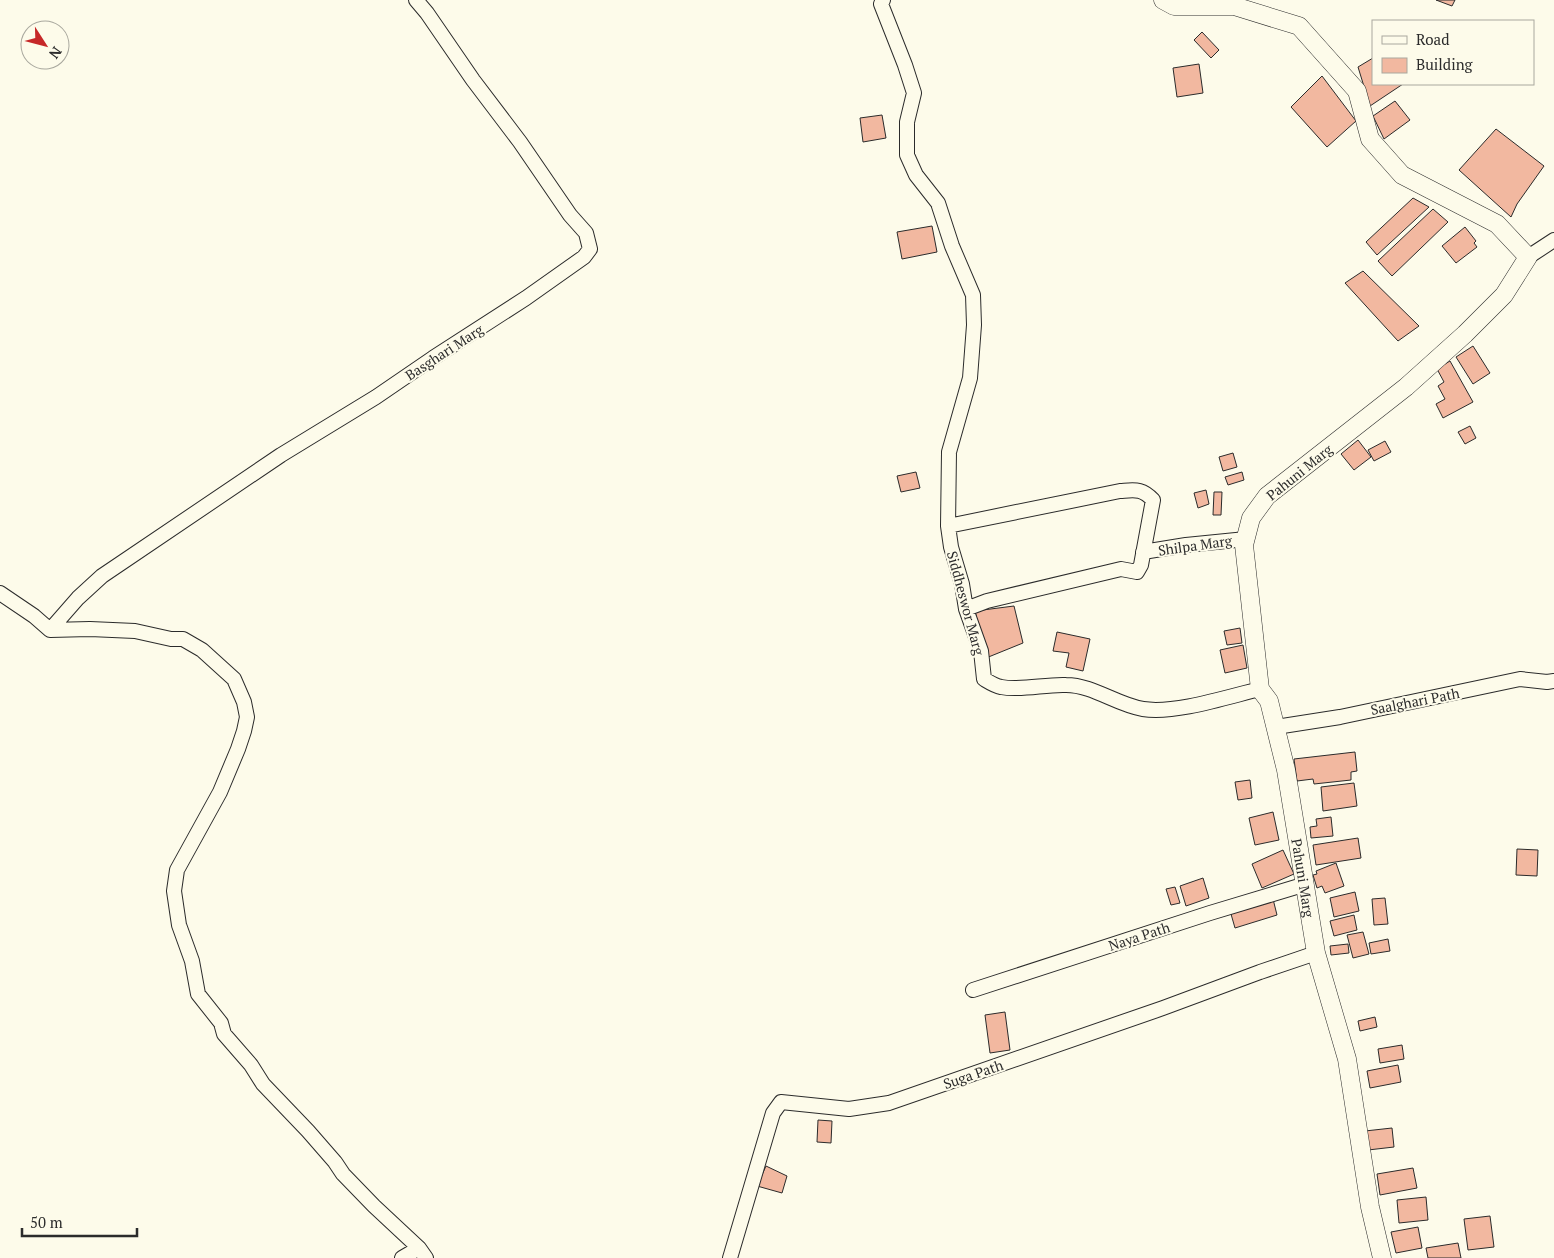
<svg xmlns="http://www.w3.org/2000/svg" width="1554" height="1258" font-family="'PT Serif',serif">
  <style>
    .building { fill: #f2b8a0; stroke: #2b2b2b }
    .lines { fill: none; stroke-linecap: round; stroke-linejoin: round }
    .minor-casing { stroke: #2b2b2b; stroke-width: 16 }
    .tertiary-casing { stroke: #2b2b2b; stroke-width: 19 }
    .minor { stroke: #fdfbea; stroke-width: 14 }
    .tertiary { stroke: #fdfbea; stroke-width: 18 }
    .labels { text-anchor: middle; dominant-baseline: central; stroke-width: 4; stroke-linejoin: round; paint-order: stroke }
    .street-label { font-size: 14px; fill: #2b2b2b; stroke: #fdfbea }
  </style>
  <rect width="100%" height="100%" fill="#fdfbea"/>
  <path class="building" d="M 1436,0 L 1455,0 L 1452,6 Z
    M 1202,32 L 1219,50 L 1211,58 L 1194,40 Z
    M 1373,58 L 1373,84 L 1403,84 L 1370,106 L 1358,67 Z
    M 1199,64 L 1203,93 L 1177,97 L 1173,68 Z
    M 1322,76 L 1356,121 L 1327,147 L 1291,107 Z
    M 1395,101 L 1410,120 L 1384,139 L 1373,116 Z
    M 882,115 L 886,138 L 863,142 L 860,118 Z
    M 1496,129 L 1544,166 L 1517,204 L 1511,217 L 1459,170 Z
    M 1413,198 L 1429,207 L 1377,255 L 1366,242 Z
    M 1433,209 L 1448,222 L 1392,276 L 1378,261 Z
    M 932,226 L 937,252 L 902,259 L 897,232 Z
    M 1465,227 L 1476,241 L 1474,243 L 1477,247 L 1456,263 L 1442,246 Z
    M 1363,271 L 1419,326 L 1398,341 L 1345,283 Z
    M 1473,346 L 1490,373 L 1473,384 L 1456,357 Z
    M 1450,361 L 1473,402 L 1443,418 L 1436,404 L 1445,399 L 1438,386 L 1444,382 L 1437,369 Z
    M 1470,426 L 1476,438 L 1465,444 L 1458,432 Z
    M 1358,440 L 1371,457 L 1354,470 L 1341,454 Z
    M 1385,441 L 1391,452 L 1374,461 L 1368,450 Z
    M 1233,453 L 1237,467 L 1223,471 L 1219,457 Z
    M 916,472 L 920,488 L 901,492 L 897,476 Z
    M 1242,472 L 1244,480 L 1228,485 L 1225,477 Z
    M 1206,490 L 1209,504 L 1198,508 L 1194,493 Z
    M 1214,492 L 1222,492 L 1221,515 L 1213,515 Z
    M 1014,606 L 1023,643 L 986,658 L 975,611 Z
    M 1240,628 L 1242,643 L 1227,645 L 1224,631 Z
    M 1057,632 L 1090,639 L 1083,671 L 1066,667 L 1069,653 L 1053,651 Z
    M 1243,645 L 1247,668 L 1225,673 L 1220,650 Z
    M 1355,752 L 1357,771 L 1351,772 L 1351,780 L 1314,784 L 1313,779 L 1297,781 L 1294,759 Z
    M 1250,780 L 1252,798 L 1238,800 L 1235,782 Z
    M 1354,783 L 1357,806 L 1323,811 L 1321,787 Z
    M 1273,812 L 1279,840 L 1255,845 L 1249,818 Z
    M 1331,817 L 1333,836 L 1311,838 L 1310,827 L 1317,826 L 1316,819 Z
    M 1358,838 L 1361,858 L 1316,865 L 1313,845 Z
    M 1517,849 L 1538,850 L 1537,876 L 1516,875 Z
    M 1283,850 L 1294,874 L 1262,888 L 1252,864 Z
    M 1336,863 L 1344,886 L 1325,893 L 1322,886 L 1317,888 L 1313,875 L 1317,874 L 1316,871 Z
    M 1203,878 L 1209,898 L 1186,906 L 1180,886 Z
    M 1175,887 L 1180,903 L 1171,905 L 1166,889 Z
    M 1355,892 L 1359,911 L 1334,917 L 1330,898 Z
    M 1385,898 L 1388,924 L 1374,925 L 1372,899 Z
    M 1273,899 L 1277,915 L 1235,928 L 1231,914 Z
    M 1354,915 L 1357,930 L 1334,936 L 1330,921 Z
    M 1363,932 L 1369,954 L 1353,958 L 1347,935 Z
    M 1388,939 L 1390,951 L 1371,954 L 1369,943 Z
    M 1348,944 L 1349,953 L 1331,955 L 1330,946 Z
    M 1005,1012 L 1010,1050 L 990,1053 L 985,1015 Z
    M 1375,1017 L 1377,1027 L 1360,1031 L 1358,1021 Z
    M 1402,1045 L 1404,1059 L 1380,1063 L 1378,1049 Z
    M 1398,1065 L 1401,1082 L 1370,1088 L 1367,1071 Z
    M 818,1120 L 832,1121 L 831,1143 L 817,1142 Z
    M 1392,1128 L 1394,1147 L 1368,1150 L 1365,1131 Z
    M 766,1166 L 787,1176 L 782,1193 L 757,1186 Z
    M 1413,1168 L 1417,1188 L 1380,1195 L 1377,1174 Z
    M 1426,1197 L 1428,1220 L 1399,1223 L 1397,1200 Z
    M 1490,1216 L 1494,1247 L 1468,1250 L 1464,1219 Z
    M 1418,1227 L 1422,1248 L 1396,1253 L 1391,1232 Z
    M 1458,1243 L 1461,1258 L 1428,1258 L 1426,1248 Z"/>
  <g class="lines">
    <defs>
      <path id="minor" d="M 883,0 L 881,4 L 905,65 L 914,93 L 907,122 L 907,155 L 916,175 L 938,203 L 952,246 L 973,295 L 974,325 L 970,378 L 949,452 L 948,526 L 951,547 L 962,584 L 966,609 L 981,651 L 984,679 C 989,682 995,686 1001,687 C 1022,691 1045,684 1066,685 C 1093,685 1117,705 1143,709 C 1175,714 1227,697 1260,689
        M 1528,257 L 1554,240
        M 948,526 L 1120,491 C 1135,490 1142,488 1153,500 L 1141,565 L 1137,572 L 1121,569 L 987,601 L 966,609
        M 1143,552 L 1186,545 L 1246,539
        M 0,593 L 34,616 L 50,630 L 90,629 L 135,631 L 171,639 L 183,639 L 202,650 L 234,679 L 244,702 L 247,717 L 244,731 L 238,749 L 220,792 L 177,870 L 174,891 L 179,925 L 192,961 L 198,994 L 221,1023 L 224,1034 L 251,1065 L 263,1084 L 308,1131 L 335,1162 L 343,1174 L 374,1206 L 419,1248 L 426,1258
        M 50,630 L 78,598 L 102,576 L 281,455 L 376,397 L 433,358 L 526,298 L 584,257 L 590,249 L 586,233 L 570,215 L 520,142 L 473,80 L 427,13 L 416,0
        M 1276,727 L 1340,717 L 1520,679 L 1547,682 L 1554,681
        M 973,990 L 1210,913 L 1306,884
        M 402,1258 L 419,1248
        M 730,1258 L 773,1113 L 781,1102 L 849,1109 L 889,1103 L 1163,1008 L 1260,972 L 1316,953"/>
      <g id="tertiary">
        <path id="s1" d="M 1163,0 L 1174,6 L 1234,6 L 1299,26 L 1357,91 L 1370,139 L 1402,175 L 1497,224 L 1528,257 L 1504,295 L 1465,334 L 1406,387 L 1267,496 L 1251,518 L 1244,545 L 1260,689 L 1269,701 L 1286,770 L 1316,953 L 1347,1059 L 1370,1207 L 1382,1258"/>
      </g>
    </defs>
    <use href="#minor" class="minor-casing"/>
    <use href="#tertiary" class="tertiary-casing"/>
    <use href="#minor" class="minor"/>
    <use href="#tertiary" class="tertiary"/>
  </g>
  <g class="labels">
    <g class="street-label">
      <text transform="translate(444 352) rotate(-33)">Basghari Marg</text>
      <text transform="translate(1299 472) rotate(-39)">Pahuni Marg</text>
      <text transform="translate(1195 545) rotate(-8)">Shilpa Marg</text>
      <text transform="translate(966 603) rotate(75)">Siddheswor Marg</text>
      <text transform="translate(1415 701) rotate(-11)">Saalghari Path</text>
      <text stroke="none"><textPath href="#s1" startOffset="1229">Pahuni Marg</textPath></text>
      <text transform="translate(1139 936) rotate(-18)">Naya Path</text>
      <text transform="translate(973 1074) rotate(-19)">Suga Path</text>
    </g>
  </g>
  <rect x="1372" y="20" width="162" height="65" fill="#fdfbea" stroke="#a9a89e"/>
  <rect x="1382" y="36" width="25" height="8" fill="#fdfbea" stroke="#a9a89e"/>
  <text x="1416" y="45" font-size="15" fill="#2b2b2b">Road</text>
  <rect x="1382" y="58" width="25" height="15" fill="#f2b8a0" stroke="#a9a89e"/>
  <text x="1416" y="70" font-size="15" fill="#2b2b2b">Building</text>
  <g transform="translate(45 45) rotate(126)"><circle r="24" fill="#fdfbea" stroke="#a9a89e"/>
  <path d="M0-4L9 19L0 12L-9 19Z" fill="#c62828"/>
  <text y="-8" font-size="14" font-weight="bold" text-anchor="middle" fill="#2b2b2b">N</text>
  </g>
  <path d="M22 1228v8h115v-8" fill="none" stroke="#2b2b2b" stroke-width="2.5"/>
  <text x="30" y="1228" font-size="15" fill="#2b2b2b" stroke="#fdfbea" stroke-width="4" paint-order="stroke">50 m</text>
</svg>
